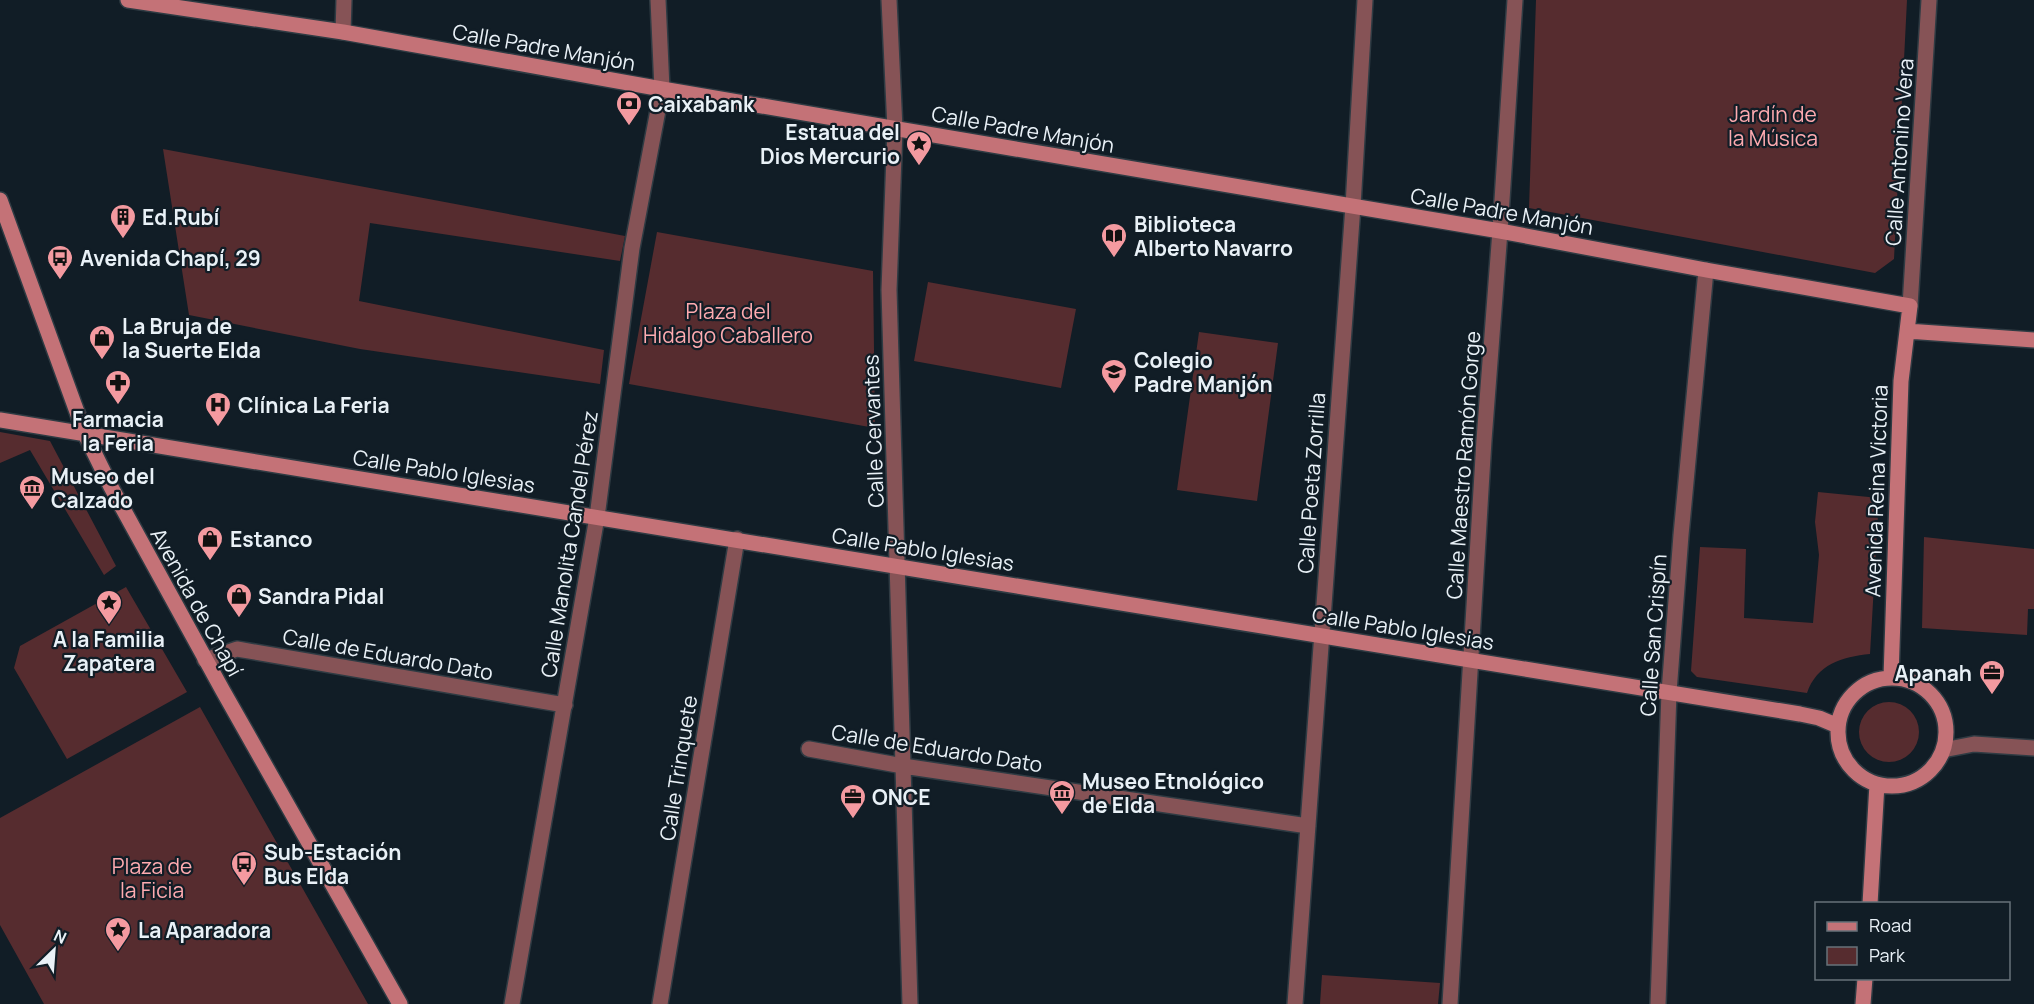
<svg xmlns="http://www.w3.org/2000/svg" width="2034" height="1004" font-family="Manrope,sans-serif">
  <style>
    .green { fill: #562c2f }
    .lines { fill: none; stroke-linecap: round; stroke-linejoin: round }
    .street-casing { stroke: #2f3b43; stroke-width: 18 }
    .secondary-casing { stroke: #2f3b43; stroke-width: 18 }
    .street { stroke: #865356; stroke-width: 15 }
    .secondary { stroke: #c47277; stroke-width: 15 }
    .labels { text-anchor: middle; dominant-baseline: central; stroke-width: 4.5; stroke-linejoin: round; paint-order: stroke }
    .street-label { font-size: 21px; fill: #e9f1f7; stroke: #111d26 }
    .poi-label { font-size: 21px; font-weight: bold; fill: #e9f1f7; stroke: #111d26; text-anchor: start }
    .park-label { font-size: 21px; fill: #ffabb0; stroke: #111d26 }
  </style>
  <rect width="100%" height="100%" fill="#111d26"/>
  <path class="green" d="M 1536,0 L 1907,0 L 1894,259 L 1875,273 L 1529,208 Z
    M 163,149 L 625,236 L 620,261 L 370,223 L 359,301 L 604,350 L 600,384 L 360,349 L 189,315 Z
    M 657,232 L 873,271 L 875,428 L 629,384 Z
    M 928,282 L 1076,309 L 1061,388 L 914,361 Z
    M 1199,332 L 1278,343 L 1257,501 L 1177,490 Z
    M 0,432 L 50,441 L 116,566 L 104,575 L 30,450 L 0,463 Z
    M 1818,492 L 1879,498 L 1870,654 C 1842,657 1817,664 1807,693 L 1697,677 L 1691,671 L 1700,547 L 1746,549 L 1744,618 L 1813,623 L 1819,555 L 1815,522 Z
    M 1924,537 L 2034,549 L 2034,609 L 2028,609 L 2027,635 L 1922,628 Z
    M 126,587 L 187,692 L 67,759 L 14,668 L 20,646 Z
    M1859 732a30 30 0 1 1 60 0a30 30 0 1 1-60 0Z
    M 200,707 L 368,1004 L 44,1004 L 0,925 L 0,818 Z
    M 1322,975 L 1440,983 L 1438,1004 L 1320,1004 Z"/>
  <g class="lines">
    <defs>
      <path id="street" d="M 889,0 L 895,129 L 889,290 L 910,1004
        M 343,32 L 344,0
        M 1910,306 L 1929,0
        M 205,660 L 237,649 L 565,705
        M 809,749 L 903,766 L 1308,826
        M 1943,750 L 1974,744 L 2034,748
        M 512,1004 L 597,517 L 632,248 L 662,89 L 658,0
        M 660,1004 L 737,539
        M 1295,1004 L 1353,206 L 1365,0
        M 1450,1004 L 1484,440 L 1500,231 L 1515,0
        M 1658,1004 L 1669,692 L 1681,535 L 1706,270"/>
      <path id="secondary" d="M 128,0 L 343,32 L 662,89 L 1500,231 L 1706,270 L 1910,306 L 1901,381 L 1891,677
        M 0,200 L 85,434 L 111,487 L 223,691 L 400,1004
        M 1907,331 L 2034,340
        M 0,420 L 1800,714 L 1819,718 L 1838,726
        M1838 732a54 54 0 1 1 108 0a54 54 0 1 1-108 0Z
        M 1870,904 L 1877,784
        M 1863,1004 L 1865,978"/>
    </defs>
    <use href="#street" class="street-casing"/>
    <use href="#secondary" class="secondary-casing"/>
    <use href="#street" class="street"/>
    <use href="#secondary" class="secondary"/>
  </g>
  <defs>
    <symbol id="bank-pin" viewBox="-11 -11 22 30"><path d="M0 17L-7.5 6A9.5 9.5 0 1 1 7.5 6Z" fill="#f49aa0" stroke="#111d26"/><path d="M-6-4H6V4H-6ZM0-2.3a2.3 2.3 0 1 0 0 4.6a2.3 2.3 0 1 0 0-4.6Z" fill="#111"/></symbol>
    <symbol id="sight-pin" viewBox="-11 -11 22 30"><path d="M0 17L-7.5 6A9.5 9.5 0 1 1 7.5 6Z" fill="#f49aa0" stroke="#111d26"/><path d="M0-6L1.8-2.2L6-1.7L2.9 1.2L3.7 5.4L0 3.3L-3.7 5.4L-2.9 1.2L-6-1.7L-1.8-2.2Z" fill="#111"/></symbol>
    <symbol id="building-pin" viewBox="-11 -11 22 30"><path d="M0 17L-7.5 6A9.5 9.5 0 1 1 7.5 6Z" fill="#f49aa0" stroke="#111d26"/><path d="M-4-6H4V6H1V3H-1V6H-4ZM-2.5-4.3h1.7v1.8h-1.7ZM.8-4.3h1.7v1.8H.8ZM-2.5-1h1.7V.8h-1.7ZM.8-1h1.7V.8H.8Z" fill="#111"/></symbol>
    <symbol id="library-pin" viewBox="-11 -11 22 30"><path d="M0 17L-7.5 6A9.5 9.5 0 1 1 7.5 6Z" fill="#f49aa0" stroke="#111d26"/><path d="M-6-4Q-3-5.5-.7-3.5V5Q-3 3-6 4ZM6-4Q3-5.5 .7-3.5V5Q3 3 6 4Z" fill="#111"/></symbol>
    <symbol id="bus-pin" viewBox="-11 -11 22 30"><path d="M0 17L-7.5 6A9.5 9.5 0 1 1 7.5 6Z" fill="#f49aa0" stroke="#111d26"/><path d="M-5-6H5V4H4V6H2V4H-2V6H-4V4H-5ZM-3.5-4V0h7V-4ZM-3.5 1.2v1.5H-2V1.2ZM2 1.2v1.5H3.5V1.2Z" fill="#111"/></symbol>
    <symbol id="shop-pin" viewBox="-11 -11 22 30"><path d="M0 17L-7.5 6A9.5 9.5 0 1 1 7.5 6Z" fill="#f49aa0" stroke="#111d26"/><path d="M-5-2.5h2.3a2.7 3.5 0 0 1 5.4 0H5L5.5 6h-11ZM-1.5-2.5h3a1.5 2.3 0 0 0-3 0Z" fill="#111"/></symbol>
    <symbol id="school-pin" viewBox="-11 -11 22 30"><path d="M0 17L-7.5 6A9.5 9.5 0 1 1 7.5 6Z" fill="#f49aa0" stroke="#111d26"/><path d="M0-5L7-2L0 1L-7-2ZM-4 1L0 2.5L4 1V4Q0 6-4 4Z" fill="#111"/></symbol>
    <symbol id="pharmacy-pin" viewBox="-11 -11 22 30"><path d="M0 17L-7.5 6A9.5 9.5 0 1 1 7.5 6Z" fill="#f49aa0" stroke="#111d26"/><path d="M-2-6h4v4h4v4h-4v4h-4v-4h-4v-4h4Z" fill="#111"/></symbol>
    <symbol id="hospital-pin" viewBox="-11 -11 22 30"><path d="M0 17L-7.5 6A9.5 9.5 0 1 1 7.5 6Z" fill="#f49aa0" stroke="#111d26"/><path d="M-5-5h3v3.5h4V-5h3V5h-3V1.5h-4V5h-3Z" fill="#111"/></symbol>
    <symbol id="museum-pin" viewBox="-11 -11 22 30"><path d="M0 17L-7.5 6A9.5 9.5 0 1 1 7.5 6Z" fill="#f49aa0" stroke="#111d26"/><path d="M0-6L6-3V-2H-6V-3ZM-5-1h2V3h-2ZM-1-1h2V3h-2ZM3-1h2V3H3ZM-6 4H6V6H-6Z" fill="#111"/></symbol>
    <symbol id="office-pin" viewBox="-11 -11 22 30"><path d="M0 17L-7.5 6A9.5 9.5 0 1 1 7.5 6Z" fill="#f49aa0" stroke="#111d26"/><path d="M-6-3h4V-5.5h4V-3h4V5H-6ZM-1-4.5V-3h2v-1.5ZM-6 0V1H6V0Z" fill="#111"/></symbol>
  </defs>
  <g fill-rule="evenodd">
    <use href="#bank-pin" x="614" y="89" width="30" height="40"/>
    <use href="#sight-pin" x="904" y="129" width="30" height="40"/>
    <use href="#building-pin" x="108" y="202" width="30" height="40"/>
    <use href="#library-pin" x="1099" y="221" width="30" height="40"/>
    <use href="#bus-pin" x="45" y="243" width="30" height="40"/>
    <use href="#shop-pin" x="87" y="323" width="30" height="40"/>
    <use href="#school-pin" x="1099" y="357" width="30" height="40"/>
    <use href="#pharmacy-pin" x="103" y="368" width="30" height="40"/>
    <use href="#hospital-pin" x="203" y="390" width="30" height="40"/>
    <use href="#museum-pin" x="17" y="473" width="30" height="40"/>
    <use href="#shop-pin" x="195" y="524" width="30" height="40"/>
    <use href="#shop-pin" x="224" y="581" width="30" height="40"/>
    <use href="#sight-pin" x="94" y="588" width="30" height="40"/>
    <use href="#office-pin" x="1977" y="658" width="30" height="40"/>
    <use href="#museum-pin" x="1047" y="778" width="30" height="40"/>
    <use href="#office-pin" x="838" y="782" width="30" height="40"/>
    <use href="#bus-pin" x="229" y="849" width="30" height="40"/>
    <use href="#sight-pin" x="103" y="915" width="30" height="40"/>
  </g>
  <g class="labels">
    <g class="street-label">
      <text transform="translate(544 47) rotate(10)">Calle Padre Manjón</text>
      <text transform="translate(1023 129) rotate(10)">Calle Padre Manjón</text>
      <text transform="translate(1899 152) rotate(-86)">Calle Antonino Vera</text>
      <text transform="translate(1502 211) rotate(10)">Calle Padre Manjón</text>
      <text transform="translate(873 431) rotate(-92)">Calle Cervantes</text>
      <text transform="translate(1463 465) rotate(-86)">Calle Maestro Ramón Gorge</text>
      <text transform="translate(444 471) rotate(9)">Calle Pablo Iglesias</text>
      <text transform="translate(1311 483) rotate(-86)">Calle Poeta Zorrilla</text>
      <text transform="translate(1876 491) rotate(-88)">Avenida Reina Victoria</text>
      <text transform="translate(569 544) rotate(-81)">Calle Manolita Candel Pérez</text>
      <text transform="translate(923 549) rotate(9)">Calle Pablo Iglesias</text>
      <text transform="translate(197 602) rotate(61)">Avenida de Chapí</text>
      <text transform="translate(1403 628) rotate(9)">Calle Pablo Iglesias</text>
      <text transform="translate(1653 635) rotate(-86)">Calle San Crispín</text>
      <text transform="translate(388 654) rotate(10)">Calle de Eduardo Dato</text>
      <text transform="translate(937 748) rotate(9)">Calle de Eduardo Dato</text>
      <text transform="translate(678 768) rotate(-81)">Calle Trinquete</text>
    </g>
    <g class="poi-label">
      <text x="648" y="104">Caixabank</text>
      <text x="900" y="132" text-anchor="end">Estatua del<tspan x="900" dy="24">Dios Mercurio</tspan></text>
      <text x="142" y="217">Ed.Rubí</text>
      <text x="1134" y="224">Biblioteca<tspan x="1134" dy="24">Alberto Navarro</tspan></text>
      <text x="80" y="258">Avenida Chapí, 29</text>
      <text x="122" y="326">La Bruja de<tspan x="122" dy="24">la Suerte Elda</tspan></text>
      <text x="1134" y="360">Colegio<tspan x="1134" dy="24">Padre Manjón</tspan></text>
      <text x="238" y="405">Clínica La Feria</text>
      <text x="118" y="419" text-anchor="middle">Farmacia<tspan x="118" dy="24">la Feria</tspan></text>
      <text x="51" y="476">Museo del<tspan x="51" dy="24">Calzado</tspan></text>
      <text x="230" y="539">Estanco</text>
      <text x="258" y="596">Sandra Pidal</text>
      <text x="109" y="639" text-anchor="middle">A la Familia<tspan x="109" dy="24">Zapatera</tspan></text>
      <text x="1972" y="673" text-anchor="end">Apanah</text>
      <text x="1082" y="781">Museo Etnológico<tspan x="1082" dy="24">de Elda</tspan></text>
      <text x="872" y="797">ONCE</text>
      <text x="264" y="852">Sub-Estación<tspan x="264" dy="24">Bus Elda</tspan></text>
      <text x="138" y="930">La Aparadora</text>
    </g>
    <g class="park-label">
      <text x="1773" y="114">Jardín de<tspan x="1773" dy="24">la Música</tspan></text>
      <text x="728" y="311">Plaza del<tspan x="728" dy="24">Hidalgo Caballero</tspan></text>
      <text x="152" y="866">Plaza de<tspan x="152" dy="24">la Ficia</tspan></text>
    </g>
  </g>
  <rect x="1815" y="902" width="195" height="78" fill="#111d26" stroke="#67727a" stroke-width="1.5"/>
  <rect x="1827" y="922" width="30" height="9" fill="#c47277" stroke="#67727a" stroke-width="1.5"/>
  <text x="1869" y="932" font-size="18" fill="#e9f1f7">Road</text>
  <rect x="1827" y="947" width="30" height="18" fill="#562c2f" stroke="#67727a" stroke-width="1.5"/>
  <text x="1869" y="962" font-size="18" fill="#e9f1f7">Park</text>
  <g transform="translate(54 950) rotate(25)" stroke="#111d26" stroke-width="4.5" paint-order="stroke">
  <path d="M0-4.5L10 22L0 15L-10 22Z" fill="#e9f1f7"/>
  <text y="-9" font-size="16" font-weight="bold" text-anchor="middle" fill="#e9f1f7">N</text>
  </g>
</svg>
